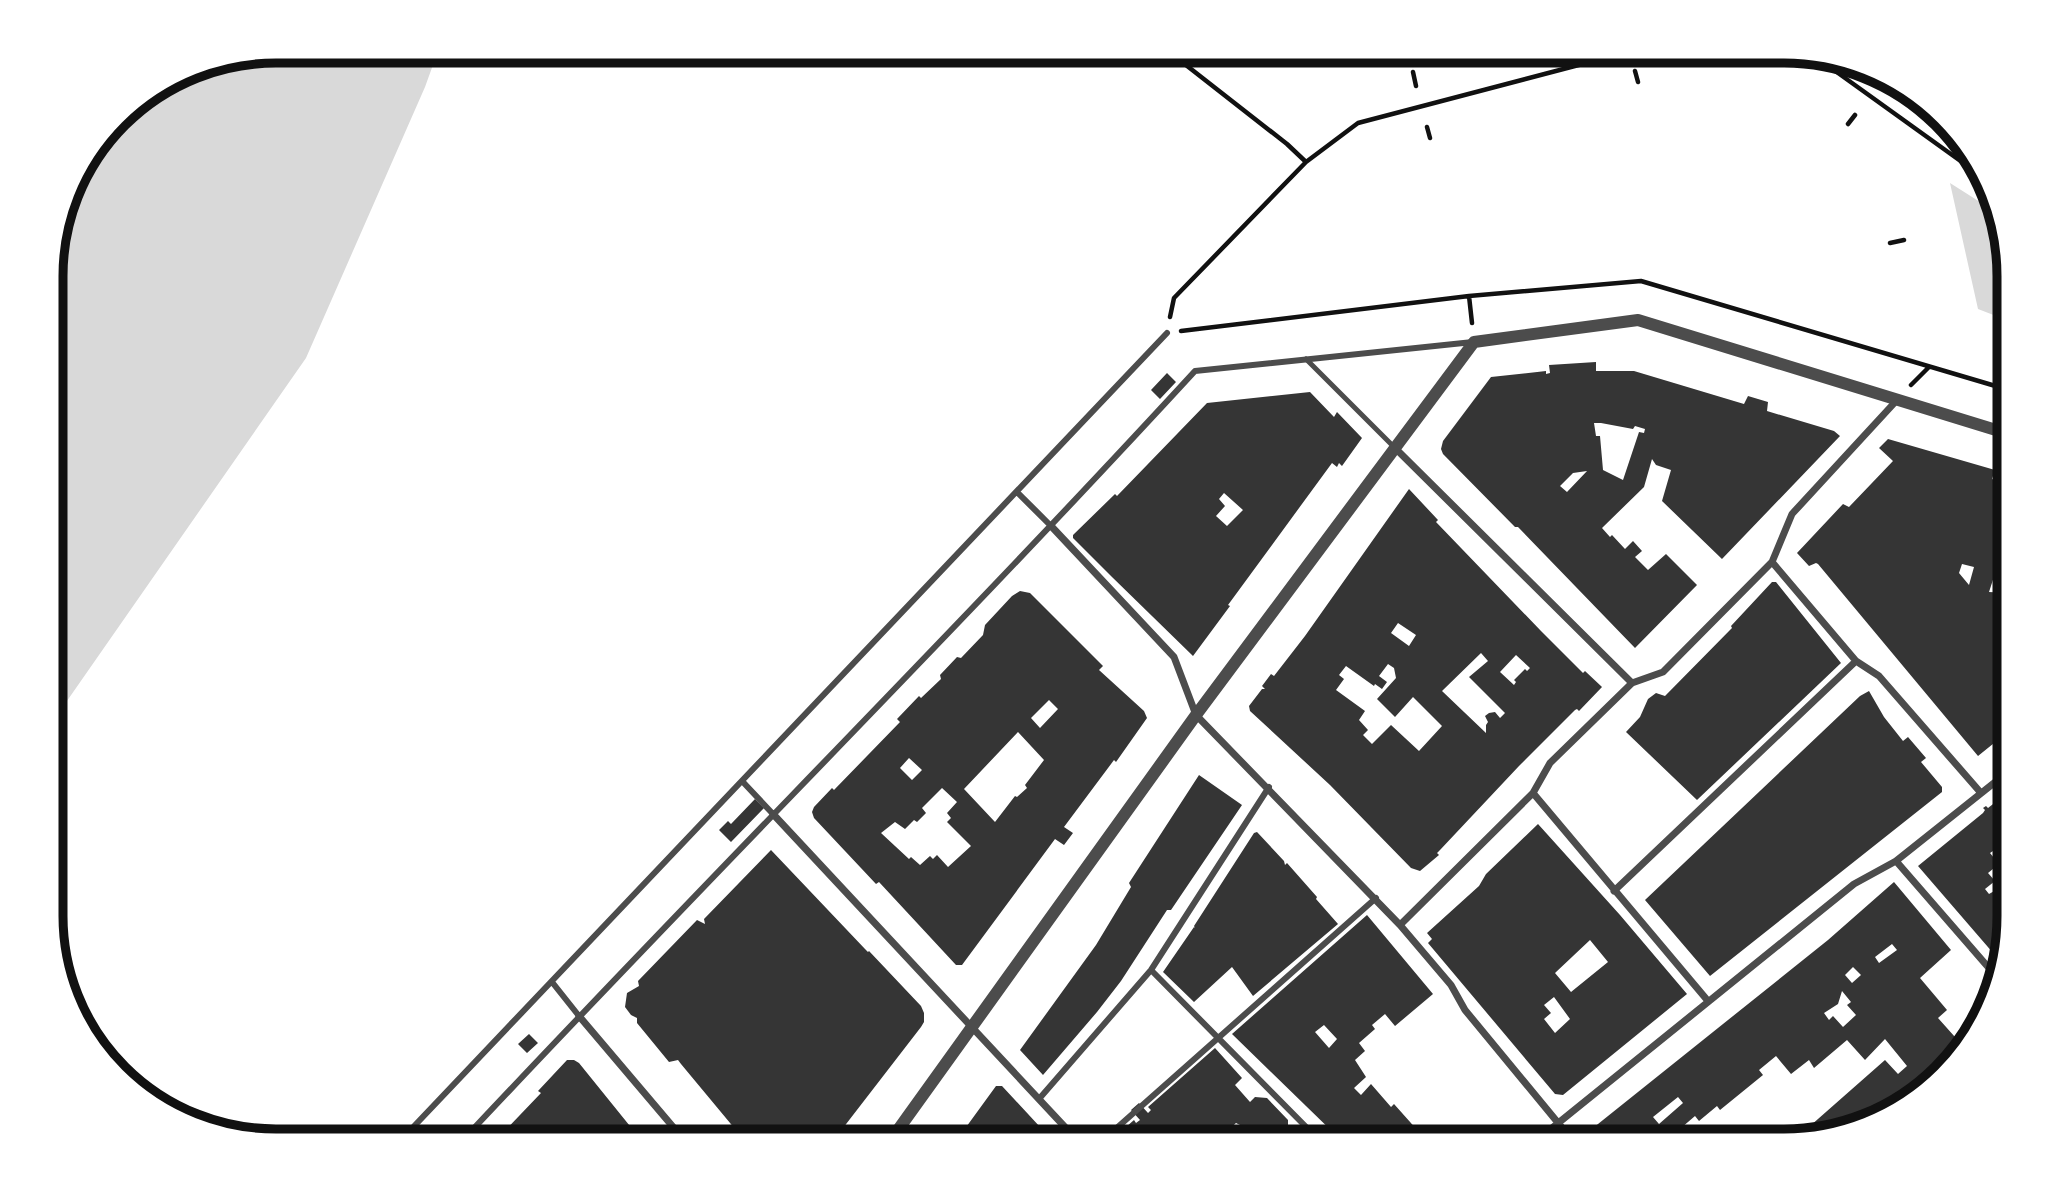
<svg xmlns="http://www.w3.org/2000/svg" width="2060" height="1192" font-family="'Fira Sans Condensed',sans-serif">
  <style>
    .water { fill: #d9d9d9 }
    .building { fill: #353535; fill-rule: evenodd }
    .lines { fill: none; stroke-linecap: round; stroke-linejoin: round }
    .path { stroke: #111; stroke-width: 4.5 }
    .service { stroke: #4c4c4c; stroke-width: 5 }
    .pedestrian { stroke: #4c4c4c; stroke-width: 6 }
    .minor { stroke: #4c4c4c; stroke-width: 7 }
    .tertiary { stroke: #4c4c4c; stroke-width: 12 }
    .rim { fill: none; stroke: #111; stroke-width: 9 }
  </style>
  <rect width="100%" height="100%" fill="#fff"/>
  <path class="water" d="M 276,51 L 438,51 L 425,87 L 306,358 L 53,721 L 53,247 L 74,176 L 127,107 L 190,68 Z
    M 1950,183 L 1991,209 L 2009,261 L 2009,321 L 1978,309 Z"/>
  <path class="building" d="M 1596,362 L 1596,371 L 1634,371 L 1744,404 L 1748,396 L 1768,402 L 1767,411 L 1834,431 L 1840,436 L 1722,559 L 1662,501 L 1671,470 L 1656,465 L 1652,459 L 1644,487 L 1602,528 L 1610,537 L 1612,535 L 1625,549 L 1633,541 L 1642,551 L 1635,557 L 1648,570 L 1666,554 L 1697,585 L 1635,648 L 1518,527 L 1515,527 L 1443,454 L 1441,449 L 1443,441 L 1491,377 L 1546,371 L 1546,374 L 1550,373 L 1549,365 ZM 1594,423 L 1601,423 L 1633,429 L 1635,426 L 1645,429 L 1644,433 L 1639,432 L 1623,480 L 1603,470 L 1600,436 L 1596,436 ZM 1587,471 L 1567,492 L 1560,486 L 1573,473 Z
    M 1167,373 L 1176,382 L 1160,399 L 1151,390 Z
    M 1310,392 L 1334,417 L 1337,412 L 1362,438 L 1342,466 L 1339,463 L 1337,467 L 1332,463 L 1228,605 L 1230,606 L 1193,656 L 1112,577 L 1073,538 L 1073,535 L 1115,494 L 1117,496 L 1207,403 ZM 1224,493 L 1243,510 L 1227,526 L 1216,516 L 1225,506 L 1219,499 Z
    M 1888,439 L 1995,470 L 1992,479 L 2009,485 L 2009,551 L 2003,549 L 1989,592 L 2009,593 L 2009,731 L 1978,756 L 1818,564 L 1816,563 L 1809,566 L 1797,553 L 1843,504 L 1849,507 L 1893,461 L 1879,448 ZM 1962,564 L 1974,567 L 1969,585 L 1959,573 Z
    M 1409,489 L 1438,520 L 1436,522 L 1541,631 L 1583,673 L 1585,671 L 1602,687 L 1579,711 L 1577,709 L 1575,710 L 1519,766 L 1440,850 L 1437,853 L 1439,855 L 1420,871 L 1411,868 L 1330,785 L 1250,711 L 1249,706 L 1262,689 L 1265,689 L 1262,686 L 1271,674 L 1274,676 L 1305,636 ZM 1398,623 L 1416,635 L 1409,646 L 1391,633 ZM 1481,653 L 1488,661 L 1469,677 L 1505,713 L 1500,718 L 1495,712 L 1489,713 L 1485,716 L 1488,722 L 1486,725 L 1486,733 L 1442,691 ZM 1516,655 L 1530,668 L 1527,671 L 1525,669 L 1514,680 L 1516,682 L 1514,685 L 1500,672 ZM 1388,664 L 1394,668 L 1396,678 L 1377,699 L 1395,717 L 1413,697 L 1442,726 L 1419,751 L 1391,725 L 1372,744 L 1363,735 L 1368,730 L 1359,720 L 1365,711 L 1336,690 L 1344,679 L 1339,675 L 1346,666 L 1374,686 L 1375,684 L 1382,689 L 1387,682 L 1379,676 Z
    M 1772,582 L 1776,582 L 1841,663 L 1697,800 L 1626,732 L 1640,717 L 1648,699 L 1656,693 L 1665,696 L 1730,630 L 1732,628 L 1731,626 Z
    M 1020,591 L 1030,593 L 1103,666 L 1099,670 L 1144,711 L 1147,718 L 1116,762 L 1114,760 L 1064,827 L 1073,833 L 1064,845 L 1055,839 L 962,965 L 956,965 L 879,882 L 876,884 L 814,818 L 812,812 L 814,807 L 832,788 L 834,790 L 900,722 L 897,719 L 919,696 L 921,698 L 941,679 L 940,675 L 957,657 L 961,658 L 983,635 L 985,625 L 1012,596 ZM 1049,700 L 1058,709 L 1040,728 L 1031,718 ZM 1018,732 L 1044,760 L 1025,785 L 1027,788 L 1017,797 L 1015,796 L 995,822 L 964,789 ZM 909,758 L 922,770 L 912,780 L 900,768 ZM 942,788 L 957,802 L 947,813 L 951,818 L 947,822 L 971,846 L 948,867 L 937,855 L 933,859 L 930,856 L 920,865 L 911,857 L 909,859 L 881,833 L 895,822 L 905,829 L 914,820 L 917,822 L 926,813 L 922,808 Z
    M 1869,691 L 1884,717 L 1903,741 L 1908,737 L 1926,758 L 1921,762 L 1942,787 L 1942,792 L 1710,976 L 1645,900 L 1860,696 Z
    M 1199,775 L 1242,805 L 1171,910 L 1167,910 L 1121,981 L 1097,1012 L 1043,1075 L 1020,1050 L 1096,945 L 1131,887 L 1129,883 Z
    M 2002,793 L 2004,795 L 2009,793 L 2009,859 L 1999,847 L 1990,853 L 1999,864 L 1988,873 L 1995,881 L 1985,889 L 1989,894 L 1996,890 L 2001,895 L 2009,889 L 2009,930 L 2000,961 L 1918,866 L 1983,813 L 1985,810 L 1983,808 L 1986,806 L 1988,808 L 2002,797 L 2000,795 Z
    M 755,799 L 764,808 L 731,842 L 719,830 L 728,821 L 731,824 Z
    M 1538,824 L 1620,915 L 1687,994 L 1563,1095 L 1555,1094 L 1428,943 L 1432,939 L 1427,933 L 1479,886 L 1486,874 ZM 1590,940 L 1608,962 L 1571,992 L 1555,973 ZM 1554,997 L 1570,1019 L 1555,1033 L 1544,1019 L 1551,1013 L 1544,1005 Z
    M 1257,832 L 1284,861 L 1285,865 L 1287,863 L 1317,897 L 1316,899 L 1338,924 L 1253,996 L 1232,967 L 1194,1002 L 1163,972 L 1194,927 L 1195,928 L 1194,926 L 1254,833 Z
    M 771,850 L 865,949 L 868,952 L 869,951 L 921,1006 L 924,1013 L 924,1022 L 921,1027 L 833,1141 L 745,1141 L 681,1064 L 678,1060 L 669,1062 L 637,1023 L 637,1018 L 631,1015 L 625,1007 L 627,993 L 639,986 L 638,981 L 697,920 L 705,924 L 704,919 Z
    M 1894,882 L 1951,950 L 1920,978 L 1947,1010 L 1938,1018 L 1963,1046 L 1909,1103 L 1793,1141 L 1885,1060 L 1898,1074 L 1907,1066 L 1885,1039 L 1865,1060 L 1847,1040 L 1814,1068 L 1809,1060 L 1791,1074 L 1776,1056 L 1759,1070 L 1763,1075 L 1720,1110 L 1717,1106 L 1699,1121 L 1695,1116 L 1674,1134 L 1680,1141 L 1595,1141 L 1588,1132 L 1828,940 ZM 1892,944 L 1897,950 L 1879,963 L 1875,957 ZM 1853,967 L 1861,975 L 1852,983 L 1845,975 ZM 1842,991 L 1851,1002 L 1847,1005 L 1856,1015 L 1843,1027 L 1833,1016 L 1829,1020 L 1824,1013 L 1838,1004 ZM 1678,1097 L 1683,1103 L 1659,1124 L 1653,1117 Z
    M 1367,915 L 1433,994 L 1395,1026 L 1385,1014 L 1372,1025 L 1375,1029 L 1359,1043 L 1365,1051 L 1355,1060 L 1366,1077 L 1354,1088 L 1361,1095 L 1371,1084 L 1391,1107 L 1394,1104 L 1427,1141 L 1342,1141 L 1232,1034 ZM 1324,1025 L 1337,1039 L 1329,1048 L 1315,1032 Z
    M 529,1034 L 538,1043 L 527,1053 L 518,1044 Z
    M 1215,1048 L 1242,1078 L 1235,1085 L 1250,1102 L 1255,1097 L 1267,1098 L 1288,1120 L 1288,1126 L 1285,1128 L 1295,1138 L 1298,1135 L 1304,1136 L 1309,1141 L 1253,1141 L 1242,1126 L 1236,1123 L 1216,1141 L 1110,1141 L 1134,1120 L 1136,1123 L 1140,1120 L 1131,1110 L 1139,1103 L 1148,1113 L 1151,1110 L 1148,1107 Z
    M 567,1060 L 574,1060 L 579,1063 L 642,1141 L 495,1141 L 541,1093 L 538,1091 Z
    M 996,1086 L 1002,1086 L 1053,1141 L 956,1141 Z"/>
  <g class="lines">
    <path class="path" d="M 1168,51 L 1287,144 L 1306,162
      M 1820,60 L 1980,175
      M 1635,71 L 1638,82
      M 1413,72 L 1416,86
      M 1848,124 L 1855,115
      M 1427,127 L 1430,138
      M 1890,243 L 1904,240
      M 1469,296 L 1472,323
      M 1170,317 L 1174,298 L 1306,162 L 1358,123 L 1632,51
      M 1181,331 L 1469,296 L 1641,281 L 2009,390
      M 1911,385 L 1928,368"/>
    <path class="service" d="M 1306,359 L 1395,448"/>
    <path class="pedestrian" d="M 1017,492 L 1052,527
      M 742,781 L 773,814
      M 1151,970 L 1320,1141
      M 552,982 L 579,1016
      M 1039,1099 L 1151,970 L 1269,787
      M 400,1141 L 1167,333
      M 462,1141 C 704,882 955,632 1195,371 L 1473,342
      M 1102,1141 L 1376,898"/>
    <path class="minor" d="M 1395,448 L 1632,683
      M 1052,527 L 1174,657 L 1196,715 L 1400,925 L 1451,985 L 1465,1010 L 1573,1141
      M 1772,562 L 1856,661 L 1879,676 L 1981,793
      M 1533,793 L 1708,1001
      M 773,814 L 1078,1141
      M 1896,861 L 1995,975
      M 1614,891 L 1856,661
      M 1400,925 L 1533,793 L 1550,763 L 1632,683 L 1663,672 L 1772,562 L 1792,514 L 1897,400
      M 579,1016 L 685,1141
      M 1536,1141 L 1854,884 L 1896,861 L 2009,771"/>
    <path class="tertiary" d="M 890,1141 L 1196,715 L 1474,342 L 1638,320 L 2009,434"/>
  </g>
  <path d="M0 0H2060V1192H0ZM276 63H1784A213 213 0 0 1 1997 276V916A213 213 0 0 1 1784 1129H276A213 213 0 0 1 63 916V276A213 213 0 0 1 276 63Z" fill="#fff" fill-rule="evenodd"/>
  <path class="rim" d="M276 63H1784A213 213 0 0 1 1997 276V916A213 213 0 0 1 1784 1129H276A213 213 0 0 1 63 916V276A213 213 0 0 1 276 63Z"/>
</svg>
